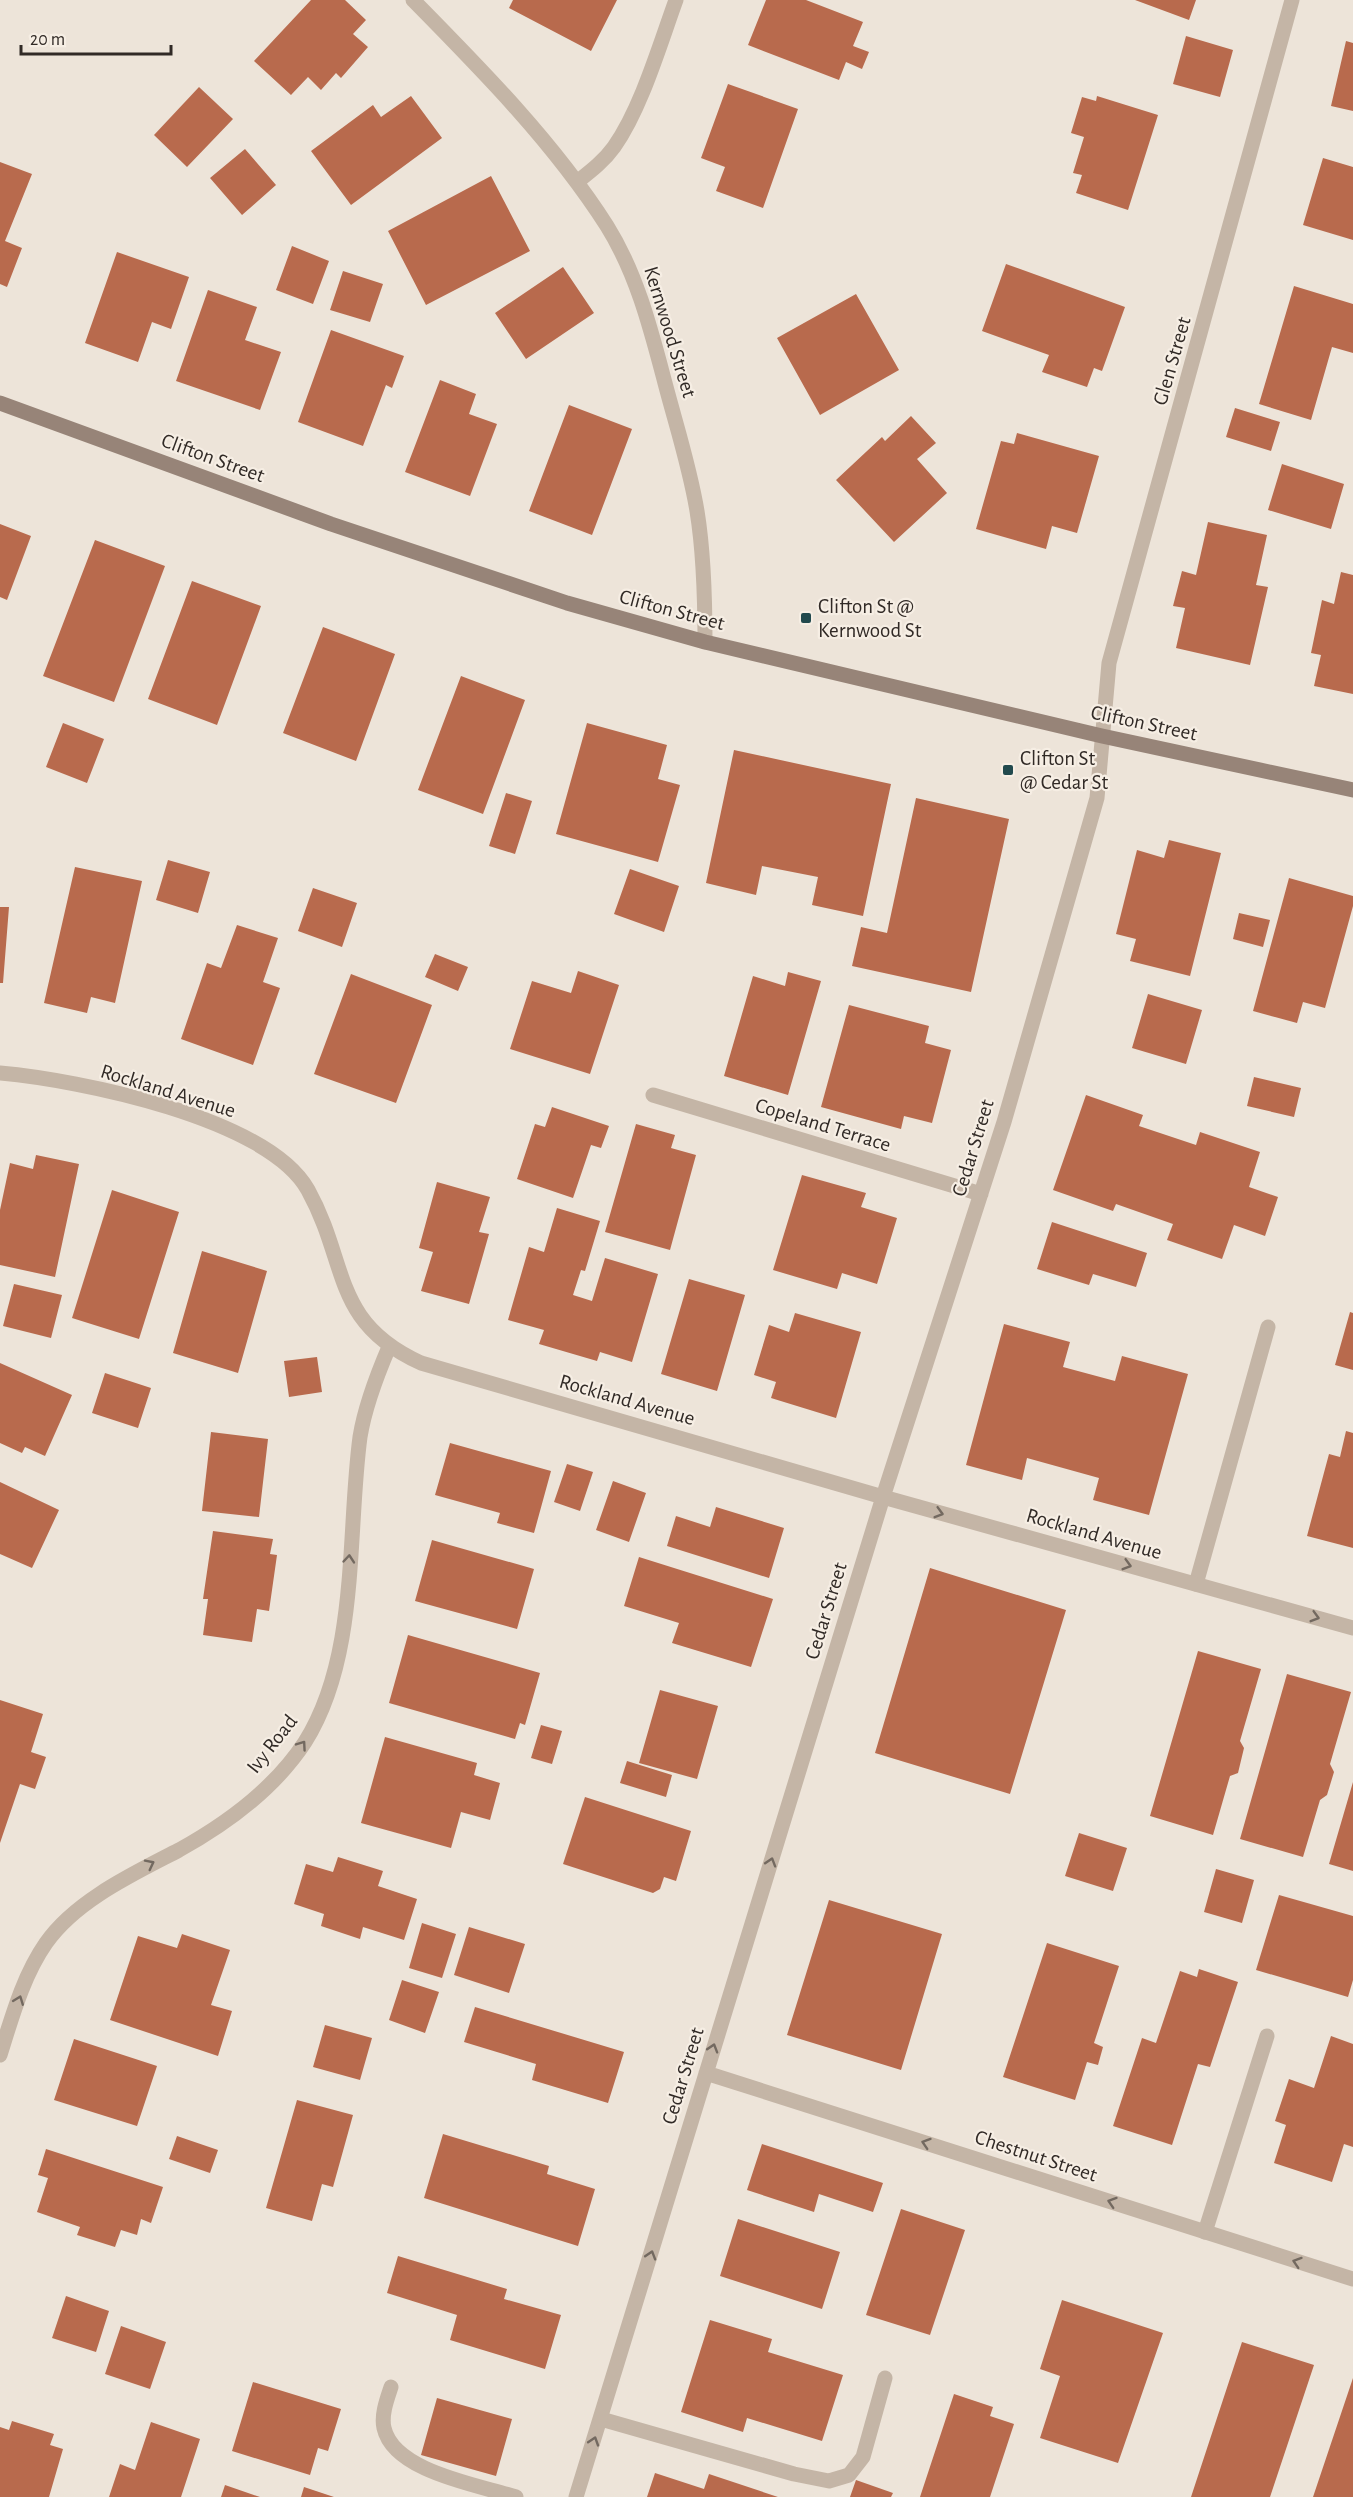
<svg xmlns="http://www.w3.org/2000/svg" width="1353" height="2497" font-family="'Alegreya Sans',sans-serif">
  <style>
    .building { fill: #b86a4d }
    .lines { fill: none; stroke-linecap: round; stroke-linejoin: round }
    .lane { stroke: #c4b5a6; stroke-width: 15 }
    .street { stroke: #c4b5a6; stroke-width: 15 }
    .secondary { stroke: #978478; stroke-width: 15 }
    .oneway { stroke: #736960 }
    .poi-dot { fill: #21494d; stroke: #f6eee4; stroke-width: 2 }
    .labels { text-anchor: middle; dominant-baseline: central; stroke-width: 4.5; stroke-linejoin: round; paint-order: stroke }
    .street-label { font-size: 21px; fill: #312a26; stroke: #f6eee4 }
    .poi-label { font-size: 21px; fill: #312a26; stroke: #f6eee4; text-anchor: start }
  </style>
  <rect width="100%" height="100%" fill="#ede4d9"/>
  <path class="building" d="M 311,0 L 345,0 L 366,20 L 353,34 L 368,47 L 341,78 L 336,73 L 321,90 L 308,77 L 291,95 L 254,61 Z
    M 513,0 L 617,0 L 591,51 L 509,8 Z
    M 766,0 L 806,0 L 863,22 L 853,46 L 869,52 L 862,69 L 846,62 L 839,80 L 748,45 Z
    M 1135,0 L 1196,0 L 1189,20 Z
    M 1186,36 L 1233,50 L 1220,97 L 1173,84 Z
    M 1346,41 L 1353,43 L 1353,111 L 1331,106 Z
    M 728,84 L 798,109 L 763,208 L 716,191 L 725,167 L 701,158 Z
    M 199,87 L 233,119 L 187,167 L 154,135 Z
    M 411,96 L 442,138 L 351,205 L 311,151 L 373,105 L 381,117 Z
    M 1097,96 L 1158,115 L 1128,210 L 1076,193 L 1082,175 L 1073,173 L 1084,137 L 1071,133 L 1082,97 L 1096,101 Z
    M 245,149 L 276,185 L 242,215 L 210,178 Z
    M 1323,158 L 1353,167 L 1353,240 L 1303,225 Z
    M 0,162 L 32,174 L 5,241 L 22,248 L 7,287 L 0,284 Z
    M 491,176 L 530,251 L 426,305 L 388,231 Z
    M 292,246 L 329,261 L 313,304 L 276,290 Z
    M 117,252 L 189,277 L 171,329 L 152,322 L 138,362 L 85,343 Z
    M 1006,264 L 1125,307 L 1102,371 L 1094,368 L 1087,387 L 1042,372 L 1049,355 L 982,331 Z
    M 563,267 L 594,313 L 526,359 L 495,313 Z
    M 343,271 L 383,284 L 370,322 L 330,310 Z
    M 1294,286 L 1353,304 L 1353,353 L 1332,347 L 1311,420 L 1259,404 Z
    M 208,290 L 257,307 L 245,340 L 281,352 L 260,410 L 176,381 Z
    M 856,294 L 899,370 L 820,415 L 777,338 Z
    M 331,330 L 404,356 L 392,388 L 386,385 L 363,446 L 298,422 Z
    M 440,380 L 476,394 L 469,414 L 497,424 L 470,496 L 405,472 Z
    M 569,405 L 632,429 L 592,535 L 529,511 Z
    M 1235,408 L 1280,422 L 1271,451 L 1226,437 Z
    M 911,416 L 936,443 L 917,459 L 947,493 L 894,542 L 836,480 L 882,437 L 885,441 Z
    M 1017,433 L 1099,456 L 1077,533 L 1052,526 L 1046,549 L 976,529 L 1001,441 L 1014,444 Z
    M 1282,464 L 1344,484 L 1331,529 L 1268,510 Z
    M 1208,522 L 1267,535 L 1256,585 L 1268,587 L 1250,665 L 1176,648 L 1185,608 L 1173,606 L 1182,571 L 1196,575 Z
    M 0,524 L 31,536 L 7,600 L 0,597 Z
    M 95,540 L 165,566 L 114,702 L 43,676 Z
    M 1341,572 L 1353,575 L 1353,694 L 1314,686 L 1321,655 L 1311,653 L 1322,600 L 1334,604 Z
    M 192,581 L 261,606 L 217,725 L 148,699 Z
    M 323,627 L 395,654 L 356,761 L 283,733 Z
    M 461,676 L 525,700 L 483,814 L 418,790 Z
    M 63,723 L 104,739 L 87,783 L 46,767 Z
    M 587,723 L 667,745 L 658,779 L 680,785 L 658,862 L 556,834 Z
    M 734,750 L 891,784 L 863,916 L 812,905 L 818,877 L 762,866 L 756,895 L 706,883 Z
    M 506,793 L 532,801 L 515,854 L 489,846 Z
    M 916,798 L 1009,819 L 971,992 L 852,966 L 861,927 L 887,933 Z
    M 1169,840 L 1221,853 L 1190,976 L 1130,961 L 1136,939 L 1116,934 L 1137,850 L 1164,858 Z
    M 168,860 L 210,872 L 198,913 L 156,900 Z
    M 75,867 L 142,881 L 115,1003 L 91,997 L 87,1013 L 44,1003 Z
    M 630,869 L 679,886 L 664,932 L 614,914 Z
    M 1289,878 L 1353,896 L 1353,906 L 1325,1008 L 1303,1002 L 1297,1023 L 1253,1011 Z
    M 313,888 L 357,903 L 342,947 L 298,931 Z
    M 0,907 L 9,907 L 3,983 L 0,983 Z
    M 1239,913 L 1270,920 L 1263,947 L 1233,939 Z
    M 237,925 L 278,938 L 263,982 L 280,988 L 253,1065 L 181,1039 L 207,963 L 221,968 Z
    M 435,954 L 468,967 L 458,991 L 425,977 Z
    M 578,971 L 619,985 L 590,1074 L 510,1049 L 532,981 L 571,993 Z
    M 788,972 L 821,981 L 788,1095 L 724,1076 L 753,976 L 785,986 Z
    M 351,974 L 432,1005 L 396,1103 L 314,1074 Z
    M 1148,994 L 1202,1010 L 1186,1064 L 1132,1048 Z
    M 849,1005 L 929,1026 L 925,1043 L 951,1050 L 932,1123 L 904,1116 L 901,1129 L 821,1107 Z
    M 1254,1077 L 1301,1088 L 1294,1117 L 1247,1106 Z
    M 1086,1095 L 1143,1115 L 1139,1126 L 1196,1145 L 1200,1132 L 1260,1152 L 1249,1187 L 1278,1197 L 1265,1236 L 1234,1225 L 1222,1259 L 1167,1240 L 1173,1224 L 1116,1204 L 1113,1211 L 1053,1190 Z
    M 552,1107 L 609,1126 L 601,1148 L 591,1145 L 573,1198 L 517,1179 L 535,1124 L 545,1127 Z
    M 636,1124 L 675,1135 L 671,1148 L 696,1155 L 670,1250 L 605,1232 Z
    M 36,1155 L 79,1164 L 55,1277 L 0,1265 L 0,1210 L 10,1163 L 33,1169 Z
    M 802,1175 L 866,1193 L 861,1207 L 897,1218 L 877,1284 L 842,1273 L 837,1289 L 773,1270 Z
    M 437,1182 L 490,1197 L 479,1232 L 489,1234 L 469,1304 L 421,1291 L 433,1252 L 419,1248 Z
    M 112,1190 L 179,1212 L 139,1339 L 72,1318 Z
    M 557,1208 L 600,1221 L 585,1271 L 581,1270 L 573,1295 L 592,1301 L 605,1258 L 658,1274 L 632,1362 L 600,1352 L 597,1361 L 539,1344 L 544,1330 L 508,1320 L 529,1247 L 544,1252 Z
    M 1052,1222 L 1147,1253 L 1136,1287 L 1093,1274 L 1089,1285 L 1037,1269 Z
    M 202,1251 L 267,1271 L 238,1373 L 173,1353 Z
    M 689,1279 L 745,1295 L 717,1391 L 661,1374 Z
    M 14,1284 L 62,1295 L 51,1338 L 3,1326 Z
    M 1350,1312 L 1353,1313 L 1353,1370 L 1335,1365 Z
    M 795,1313 L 861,1332 L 836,1418 L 771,1398 L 776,1382 L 754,1375 L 769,1325 L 789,1332 Z
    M 1004,1324 L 1070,1342 L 1063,1367 L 1115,1381 L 1122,1356 L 1188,1374 L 1149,1515 L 1093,1500 L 1099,1478 L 1027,1458 L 1022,1480 L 966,1465 Z
    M 317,1357 L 322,1392 L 289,1397 L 284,1361 Z
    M 0,1363 L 72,1395 L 45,1456 L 25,1447 L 22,1453 L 0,1443 Z
    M 105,1373 L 151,1388 L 138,1428 L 92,1413 Z
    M 1346,1431 L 1353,1433 L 1353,1548 L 1307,1536 L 1329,1454 L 1340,1457 Z
    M 211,1432 L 268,1439 L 259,1517 L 202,1511 Z
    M 450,1443 L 551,1471 L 534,1533 L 497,1523 L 500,1513 L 435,1495 Z
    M 567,1464 L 593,1472 L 580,1511 L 554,1502 Z
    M 613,1481 L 646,1493 L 629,1542 L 596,1530 Z
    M 0,1482 L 59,1510 L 32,1568 L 0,1554 Z
    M 716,1507 L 784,1528 L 769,1578 L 667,1546 L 676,1516 L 710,1527 Z
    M 213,1531 L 273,1539 L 270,1554 L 277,1555 L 269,1611 L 257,1609 L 252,1642 L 203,1635 L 208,1599 L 203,1599 Z
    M 432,1540 L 534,1569 L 517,1629 L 415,1601 Z
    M 639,1557 L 773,1599 L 751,1667 L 672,1643 L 679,1623 L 624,1606 Z
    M 930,1568 L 1066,1610 L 1010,1794 L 875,1753 Z
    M 408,1635 L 540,1673 L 525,1725 L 520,1723 L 515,1739 L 389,1703 Z
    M 1198,1651 L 1261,1669 L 1240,1741 L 1244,1748 L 1238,1773 L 1230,1776 L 1213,1835 L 1150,1816 Z
    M 1287,1674 L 1351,1692 L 1330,1764 L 1334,1772 L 1327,1795 L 1320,1800 L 1303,1857 L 1240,1839 Z
    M 660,1690 L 718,1706 L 697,1779 L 639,1763 Z
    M 0,1700 L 43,1714 L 31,1752 L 46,1757 L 35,1789 L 20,1784 L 0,1843 Z
    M 541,1725 L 562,1731 L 552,1764 L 531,1758 Z
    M 385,1737 L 477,1763 L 474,1775 L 500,1783 L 490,1820 L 461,1812 L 451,1848 L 361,1823 Z
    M 627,1761 L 672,1775 L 666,1797 L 620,1783 Z
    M 1353,1782 L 1353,1871 L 1329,1864 Z
    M 585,1797 L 691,1831 L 676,1881 L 664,1877 L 660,1889 L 653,1893 L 563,1864 Z
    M 1079,1833 L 1127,1848 L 1113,1891 L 1065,1876 Z
    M 338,1857 L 383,1871 L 378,1886 L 417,1899 L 404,1940 L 363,1927 L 360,1939 L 321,1926 L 324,1914 L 294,1904 L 306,1864 L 333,1872 Z
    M 1216,1869 L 1254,1880 L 1242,1923 L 1204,1912 Z
    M 1279,1895 L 1353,1916 L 1353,1980 L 1348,1997 L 1256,1970 Z
    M 829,1900 L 942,1934 L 901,2070 L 787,2035 Z
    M 422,1923 L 456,1934 L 442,1978 L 409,1968 Z
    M 469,1927 L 525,1944 L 509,1993 L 454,1975 Z
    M 182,1934 L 230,1950 L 211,2005 L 232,2011 L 218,2056 L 110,2020 L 138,1936 L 177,1948 Z
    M 1047,1943 L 1119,1966 L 1094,2043 L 1103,2047 L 1098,2065 L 1087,2062 L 1075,2100 L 1003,2077 Z
    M 1199,1969 L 1238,1982 L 1210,2067 L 1198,2064 L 1172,2145 L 1113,2126 L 1142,2038 L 1156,2043 L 1180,1971 L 1197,1977 Z
    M 402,1980 L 439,1992 L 425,2033 L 389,2020 Z
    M 475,2007 L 624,2052 L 608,2103 L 532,2080 L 536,2064 L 464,2042 Z
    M 325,2025 L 372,2038 L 360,2080 L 313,2067 Z
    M 1331,2036 L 1353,2044 L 1353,2147 L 1344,2144 L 1332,2182 L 1274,2163 L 1286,2125 L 1275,2121 L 1289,2079 L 1314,2088 Z
    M 74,2039 L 157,2066 L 137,2126 L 54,2100 Z
    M 297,2100 L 353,2115 L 333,2187 L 322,2184 L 312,2221 L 266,2208 Z
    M 443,2134 L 549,2166 L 547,2174 L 595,2189 L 578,2246 L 424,2198 Z
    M 177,2136 L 218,2150 L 210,2173 L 169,2159 Z
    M 762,2144 L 883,2183 L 873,2212 L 819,2194 L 814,2212 L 747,2190 Z
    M 46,2149 L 163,2187 L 151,2223 L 141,2219 L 137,2235 L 121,2230 L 115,2247 L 77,2235 L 80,2227 L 37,2212 L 48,2178 L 38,2175 Z
    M 901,2209 L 965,2230 L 930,2335 L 866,2315 Z
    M 738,2219 L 840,2252 L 822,2309 L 720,2276 Z
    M 398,2256 L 507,2289 L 504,2299 L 561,2315 L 545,2369 L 450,2340 L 457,2315 L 387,2293 Z
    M 66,2296 L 109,2311 L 96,2352 L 52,2338 Z
    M 1062,2300 L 1163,2333 L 1118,2463 L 1040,2438 L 1060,2376 L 1040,2369 Z
    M 710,2320 L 772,2339 L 768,2352 L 843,2375 L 822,2441 L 747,2418 L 743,2432 L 681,2412 Z
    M 121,2326 L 166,2342 L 150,2389 L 105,2374 Z
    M 1242,2342 L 1314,2365 L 1270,2497 L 1191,2497 Z
    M 1353,2378 L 1353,2497 L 1313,2497 Z
    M 253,2382 L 341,2409 L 328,2451 L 318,2448 L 310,2475 L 232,2451 Z
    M 954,2394 L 993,2407 L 990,2416 L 1014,2424 L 990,2497 L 920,2497 Z
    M 437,2398 L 512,2419 L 496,2476 L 421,2455 Z
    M 12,2421 L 54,2434 L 50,2445 L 63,2449 L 49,2497 L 0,2497 L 0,2427 L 9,2430 Z
    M 151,2422 L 200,2439 L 181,2497 L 109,2497 L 120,2464 L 135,2470 Z
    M 655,2473 L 704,2489 L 709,2474 L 778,2497 L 647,2497 Z
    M 856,2480 L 893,2493 L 891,2497 L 850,2497 Z
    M 225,2485 L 260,2497 L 221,2497 Z
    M 304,2487 L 334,2497 L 301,2497 Z"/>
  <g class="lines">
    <path class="lane" d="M 1196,1584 L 1268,1327
      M 1205,2232 L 1267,2036
      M 391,2387 C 387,2399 381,2415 384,2428 C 394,2472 479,2485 516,2497
      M 601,2419 L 794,2474 L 829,2481 L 849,2475 L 863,2457 L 885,2378"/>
    <path class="street" d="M 413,0 C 482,70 554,143 607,226 C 637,274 651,330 665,383 C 676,425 690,468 697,511 C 704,554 705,598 705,642
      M 577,182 C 591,171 604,161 614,147 C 641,109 660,44 676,0
      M 0,1073 C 79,1080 268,1118 308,1190 C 349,1264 331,1322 421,1363 L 883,1497 L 1353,1628
      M 653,1095 L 981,1194
      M 0,2055 C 12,2017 23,1976 46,1943 C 76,1900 135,1873 179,1850 C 226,1824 275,1788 305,1742 C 359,1656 347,1534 360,1437 C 365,1406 377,1375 389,1347
      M 706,2073 L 1353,2279
      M 576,2497 L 883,1497 L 1004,1122 L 1097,798 L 1109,663 L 1292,0"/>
    <path class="secondary" d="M 0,403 L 331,524 L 567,603 L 705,642 L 1102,736 L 1353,790"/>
  </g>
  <defs><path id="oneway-chevron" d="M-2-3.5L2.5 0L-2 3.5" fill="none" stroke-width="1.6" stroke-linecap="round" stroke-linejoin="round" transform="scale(1.5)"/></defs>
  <g class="oneway">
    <use href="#oneway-chevron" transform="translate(939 1513) rotate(16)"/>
    <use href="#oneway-chevron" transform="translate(349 1559) rotate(-85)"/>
    <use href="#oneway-chevron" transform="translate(1127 1565) rotate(16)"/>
    <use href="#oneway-chevron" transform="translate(1315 1617) rotate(16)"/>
    <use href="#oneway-chevron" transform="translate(302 1745) rotate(-55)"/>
    <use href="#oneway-chevron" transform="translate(771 1862) rotate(-73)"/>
    <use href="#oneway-chevron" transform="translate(150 1864) rotate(-27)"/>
    <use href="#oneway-chevron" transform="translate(19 2000) rotate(-69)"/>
    <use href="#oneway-chevron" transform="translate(713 2048) rotate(-73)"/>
    <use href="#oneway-chevron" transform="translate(926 2143) rotate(-162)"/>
    <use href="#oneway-chevron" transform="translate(1112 2202) rotate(-162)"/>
    <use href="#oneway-chevron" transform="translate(651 2255) rotate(-73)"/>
    <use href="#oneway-chevron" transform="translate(1297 2262) rotate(-162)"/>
    <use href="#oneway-chevron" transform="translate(594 2441) rotate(-72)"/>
  </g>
  <g class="poi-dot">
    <rect x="800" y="612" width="12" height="12" rx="3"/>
    <rect x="1002" y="764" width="12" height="12" rx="3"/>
  </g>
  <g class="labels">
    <g class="street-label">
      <text transform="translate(670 332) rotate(73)">Kernwood Street</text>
      <text transform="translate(1172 361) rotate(-74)">Glen Street</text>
      <text transform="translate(213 458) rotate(20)">Clifton Street</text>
      <text transform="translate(672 610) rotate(15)">Clifton Street</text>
      <text transform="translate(1144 723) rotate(12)">Clifton Street</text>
      <text transform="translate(168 1091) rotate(17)">Rockland Avenue</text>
      <text transform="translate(823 1125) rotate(17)">Copeland Terrace</text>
      <text transform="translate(973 1148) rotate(-73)">Cedar Street</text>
      <text transform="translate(627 1400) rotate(16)">Rockland Avenue</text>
      <text transform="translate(1094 1534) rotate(16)">Rockland Avenue</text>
      <text transform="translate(826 1611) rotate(-73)">Cedar Street</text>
      <text transform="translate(272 1744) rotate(-52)">Ivy Road</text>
      <text transform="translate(683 2076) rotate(-73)">Cedar Street</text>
      <text transform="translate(1036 2156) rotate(18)">Chestnut Street</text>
    </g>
    <g class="poi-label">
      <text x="818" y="606">Clifton St @<tspan x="818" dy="24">Kernwood St</tspan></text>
      <text x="1020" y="758">Clifton St<tspan x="1020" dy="24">@ Cedar St</tspan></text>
    </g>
  </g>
  <path d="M21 45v9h150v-9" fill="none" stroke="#312a26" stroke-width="3"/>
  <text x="30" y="45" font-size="18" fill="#312a26" stroke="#f6eee4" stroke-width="4.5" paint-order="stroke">20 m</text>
</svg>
